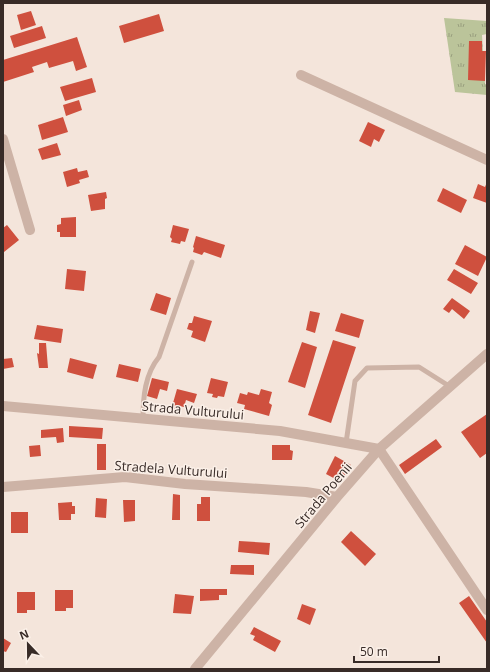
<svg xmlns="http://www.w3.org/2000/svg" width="490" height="672" font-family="'Open Sans',sans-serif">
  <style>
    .grass { fill: url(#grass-tufts) }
    .building { fill: #cf503e }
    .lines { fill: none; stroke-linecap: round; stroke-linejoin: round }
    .lane { stroke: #cdb3a6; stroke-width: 5 }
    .street { stroke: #cdb3a6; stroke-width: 10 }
    .labels { text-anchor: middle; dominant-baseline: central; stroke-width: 3; stroke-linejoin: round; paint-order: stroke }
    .street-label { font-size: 13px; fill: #382b27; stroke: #fbf0e8 }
  </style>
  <defs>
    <pattern id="grass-tufts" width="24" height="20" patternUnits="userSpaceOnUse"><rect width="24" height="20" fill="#bbc49a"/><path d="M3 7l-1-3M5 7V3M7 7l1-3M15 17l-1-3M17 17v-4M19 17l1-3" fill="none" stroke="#999f7e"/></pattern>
  </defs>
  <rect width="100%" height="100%" fill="#f4e5db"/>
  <path class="grass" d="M 444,18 L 487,21 L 487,34 L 482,35 L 485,84 L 487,85 L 487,95 L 455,92 Z"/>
  <path class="building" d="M 31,11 L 36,25 L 21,30 L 17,15 Z
    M 159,14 L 164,31 L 124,43 L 119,26 Z
    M 42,26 L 46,38 L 14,48 L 10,36 Z
    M 77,37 L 87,67 L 76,71 L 73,61 L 49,68 L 47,62 L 32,67 L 34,72 L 3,82 L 3,60 Z
    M 469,41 L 482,41 L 482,51 L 486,51 L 485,81 L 468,80 Z
    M 92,78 L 96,92 L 65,101 L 60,87 Z
    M 79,100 L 82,110 L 66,116 L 63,105 Z
    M 63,117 L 68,132 L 42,140 L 38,125 Z
    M 368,122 L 385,130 L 379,142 L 374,139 L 371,147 L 359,141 Z
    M 57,143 L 61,155 L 42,160 L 38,149 Z
    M 77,168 L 78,172 L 87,170 L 89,177 L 79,180 L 80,183 L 67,187 L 63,172 Z
    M 487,182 L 487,203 L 473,198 L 478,184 L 485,187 Z
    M 443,188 L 467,200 L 461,213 L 437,201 Z
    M 106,192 L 107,198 L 105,199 L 105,209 L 91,211 L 88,195 Z
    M 76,217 L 76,237 L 60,237 L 60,232 L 57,232 L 57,225 L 61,224 L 61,218 Z
    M 7,225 L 19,240 L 4,252 L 3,228 Z
    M 173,225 L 189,229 L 185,242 L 181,241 L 180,244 L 171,242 L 172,239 L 170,237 Z
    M 196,236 L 225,245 L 221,258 L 204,252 L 202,255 L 193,252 L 194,248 L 193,247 Z
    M 465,245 L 487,257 L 478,276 L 455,264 Z
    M 67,269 L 86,271 L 84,291 L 65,289 Z
    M 454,269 L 478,283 L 471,294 L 447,280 Z
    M 156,293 L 171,298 L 166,315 L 150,310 Z
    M 452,298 L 470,311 L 464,319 L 452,309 L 449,313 L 443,309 Z
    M 310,311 L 320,313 L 315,333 L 306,330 Z
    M 341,313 L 364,320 L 359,338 L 335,331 Z
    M 194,316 L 212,321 L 205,342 L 191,337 L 193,331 L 187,329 L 189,323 L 192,323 Z
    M 37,325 L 63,329 L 61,343 L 34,339 Z
    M 333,340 L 356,347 L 331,423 L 308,415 Z
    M 302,342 L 317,347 L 305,388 L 288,382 Z
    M 39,343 L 46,343 L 48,368 L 39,368 L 37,353 L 39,354 Z
    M 12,358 L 14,367 L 3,369 L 3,359 Z
    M 70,358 L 97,365 L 93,379 L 67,372 Z
    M 119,364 L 141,369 L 138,382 L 116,377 Z
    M 152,378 L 169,382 L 167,391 L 160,389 L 157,399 L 147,396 Z
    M 211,378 L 228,382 L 224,397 L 218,396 L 217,398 L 212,397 L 213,394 L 207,393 Z
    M 177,389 L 197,394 L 194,403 L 186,400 L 184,407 L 179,406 L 177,412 L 171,410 Z
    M 261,389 L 272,392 L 269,403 L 272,405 L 269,416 L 244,409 L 245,405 L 237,403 L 240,393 L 247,395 L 248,392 L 259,395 Z
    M 487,414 L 487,453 L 480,458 L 461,432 Z
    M 69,426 L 103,428 L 102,439 L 69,437 Z
    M 63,428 L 64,442 L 57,443 L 56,437 L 41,438 L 41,430 Z
    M 436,439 L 442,447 L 405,474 L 399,465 Z
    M 97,444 L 106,444 L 106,470 L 97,470 Z
    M 40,445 L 41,456 L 30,457 L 29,446 Z
    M 272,445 L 290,445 L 290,450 L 293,451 L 292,460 L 272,460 Z
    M 335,456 L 351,465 L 341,482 L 326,474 Z
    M 173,494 L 180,495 L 180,520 L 172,520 Z
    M 201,497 L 210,497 L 210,521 L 197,521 L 197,504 L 201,504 Z
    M 96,498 L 107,499 L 106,518 L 95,517 Z
    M 123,500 L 135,500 L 135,521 L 124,522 Z
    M 72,502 L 72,506 L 75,506 L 75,514 L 71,514 L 71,520 L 59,520 L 58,503 Z
    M 11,512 L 28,512 L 28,533 L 11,533 Z
    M 351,531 L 376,554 L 365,566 L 341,542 Z
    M 239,541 L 270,543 L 269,555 L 238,552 Z
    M 231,565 L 254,565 L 254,575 L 230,574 Z
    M 200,589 L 227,589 L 227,595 L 219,595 L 219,600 L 200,601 Z
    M 55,590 L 73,590 L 73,608 L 66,608 L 66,611 L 55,611 Z
    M 17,592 L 35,592 L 35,610 L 27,610 L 27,613 L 17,613 Z
    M 175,594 L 194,596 L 191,614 L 173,613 Z
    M 469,596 L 487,622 L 487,643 L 459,603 Z
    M 302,604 L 316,609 L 310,625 L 297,619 Z
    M 254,627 L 281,641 L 275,652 L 253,640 L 255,636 L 250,634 Z
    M 3,638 L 11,643 L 6,652 L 3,651 Z"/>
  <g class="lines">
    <path class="lane" d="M 143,419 C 143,397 145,374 159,357 L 192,262
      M 346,443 L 355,381 L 367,368 L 419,367 L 449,386"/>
    <path class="street" d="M 301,75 L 487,160
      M 3,139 L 30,230
      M 3,406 L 280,431 L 379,449 L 487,610
      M 3,487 L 125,477 L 185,484 L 306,492 L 337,497
      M 195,669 L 337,497 L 379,449 L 487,354"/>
  </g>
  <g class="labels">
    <g class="street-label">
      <text transform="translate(193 410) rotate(5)">Strada Vulturului</text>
      <text transform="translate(171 469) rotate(4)">Stradela Vulturului</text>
      <text transform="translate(323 495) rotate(-50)">Strada Poenii</text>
    </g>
  </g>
  <rect width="490" height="672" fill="none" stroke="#382b27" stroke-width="8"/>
  <g transform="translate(28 644) rotate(338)" stroke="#fbf0e8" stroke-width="3" paint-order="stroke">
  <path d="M0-3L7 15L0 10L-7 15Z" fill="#382b27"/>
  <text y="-6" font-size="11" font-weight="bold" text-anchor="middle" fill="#382b27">N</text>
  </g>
  <path d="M354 656v6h85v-6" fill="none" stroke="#382b27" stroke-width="2"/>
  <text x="360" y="656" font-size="12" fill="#382b27" stroke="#fbf0e8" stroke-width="3" paint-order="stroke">50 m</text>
</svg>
